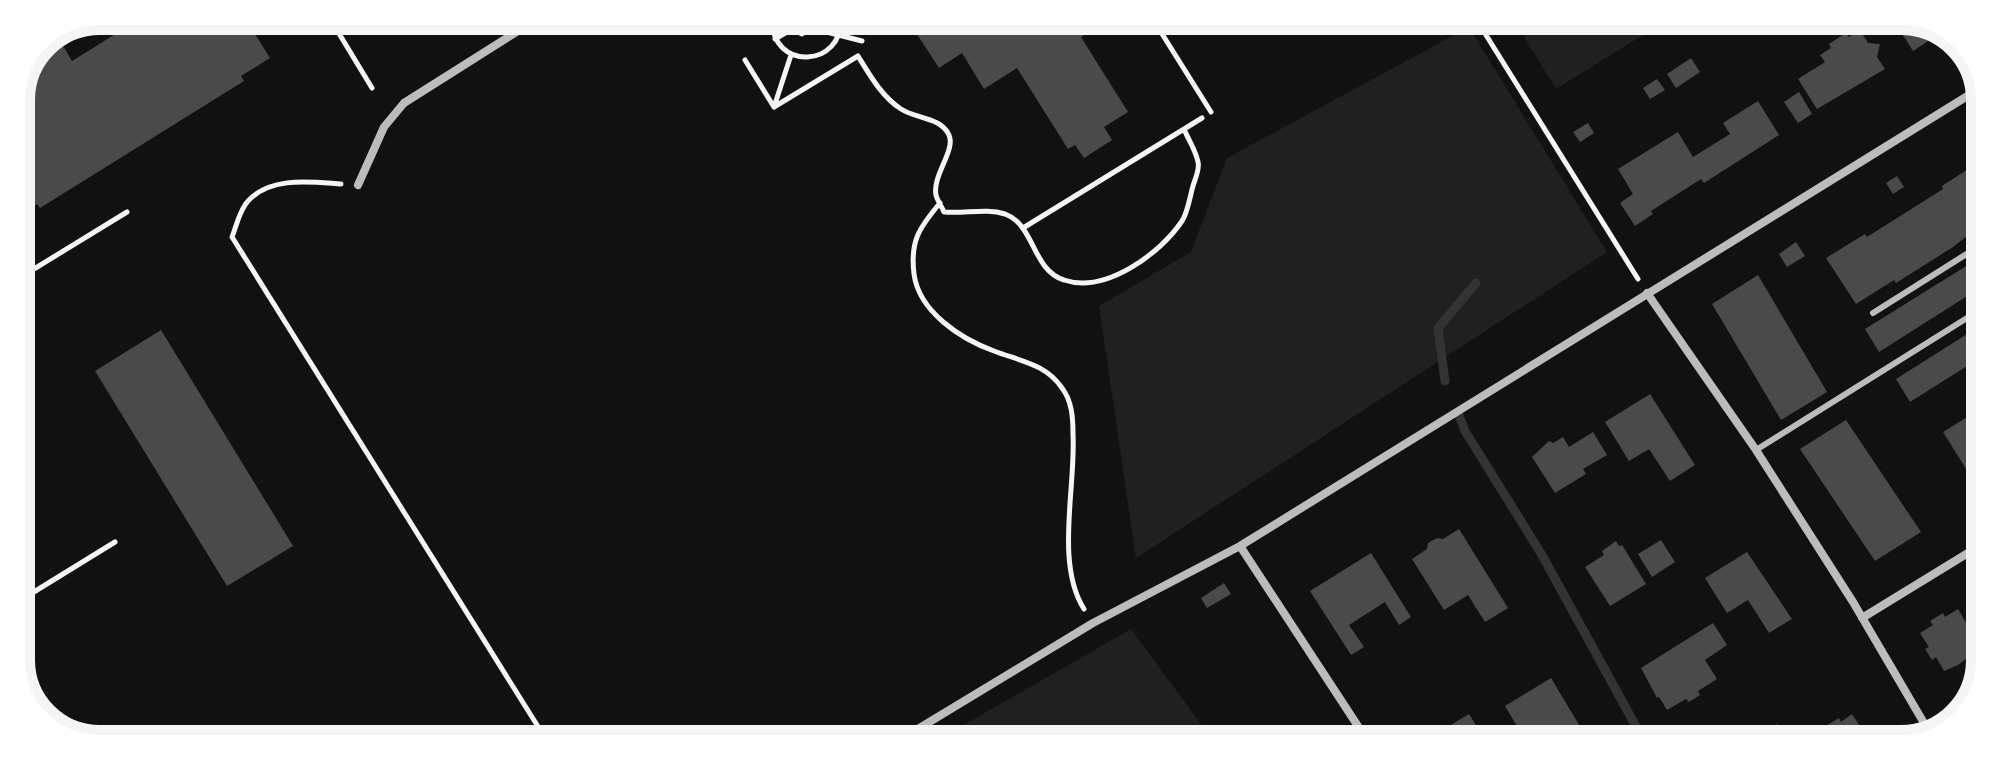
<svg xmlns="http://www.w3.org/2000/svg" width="2001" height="760" font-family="'Public Sans',sans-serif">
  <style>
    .green { fill: #202020 }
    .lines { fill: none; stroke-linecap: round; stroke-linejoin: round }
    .stream { stroke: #333; stroke-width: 9 }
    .building { fill: #4a4a4a }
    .path { stroke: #f5f5f5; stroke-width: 5 }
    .service { stroke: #bcbcbc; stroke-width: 6 }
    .minor { stroke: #bcbcbc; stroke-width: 8 }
    .rim { fill: none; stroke: #f5f5f5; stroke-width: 10 }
  </style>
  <rect width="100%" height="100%" fill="#111"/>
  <path class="green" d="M 1514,20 L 1667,20 L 1556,89 Z
    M 1469,27 L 1607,252 L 1136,558 L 1099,306 L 1191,252 L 1227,158 Z
    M 1131,629 L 1214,742 L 934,742 Z"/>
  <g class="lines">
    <path class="stream" d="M 1445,381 L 1438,328 L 1476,283
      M 1459,415 L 1465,431 L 1542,555 L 1645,743"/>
  </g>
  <path class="building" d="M 118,16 L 244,16 L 270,58 L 241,76 L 244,81 L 40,208 L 37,204 L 16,218 L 16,95 L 41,40 L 56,34 L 72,61 L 125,28 Z
    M 922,18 L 1141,19 L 1117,34 L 1107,20 L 1081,37 L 1128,112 L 1104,127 L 1112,140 L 1084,158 L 1075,145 L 1068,149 L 1017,68 L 984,89 L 962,53 L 939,68 L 911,25 Z
    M 1166,19 L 1201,19 L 1176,34 Z
    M 1902,21 L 1928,21 L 1939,28 L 1937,30 L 1939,34 L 1913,51 L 1896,24 Z
    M 1860,30 L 1868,43 L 1880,44 L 1877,57 L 1885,69 L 1817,109 L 1798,79 L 1825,62 L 1820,55 L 1831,48 L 1829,44 L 1846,33 L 1849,37 Z
    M 1691,58 L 1700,72 L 1676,88 L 1667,74 Z
    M 1657,79 L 1665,90 L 1650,99 L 1643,88 Z
    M 1799,92 L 1812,114 L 1798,123 L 1784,102 Z
    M 1758,101 L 1779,135 L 1704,183 L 1701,179 L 1651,211 L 1653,214 L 1635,226 L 1620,203 L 1633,194 L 1618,169 L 1678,132 L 1693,157 L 1730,134 L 1723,123 Z
    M 1588,123 L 1594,133 L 1580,142 L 1573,132 Z
    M 1979,162 L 1984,170 L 1984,223 L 1953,247 L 1896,283 L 1894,280 L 1856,304 L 1826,258 L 1865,234 L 1867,237 L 1943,189 L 1942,186 Z
    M 1897,176 L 1904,187 L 1893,194 L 1886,183 Z
    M 1796,242 L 1805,256 L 1787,267 L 1779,254 Z
    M 1984,255 L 1983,286 L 1879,352 L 1865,329 Z
    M 1758,275 L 1827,392 L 1781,420 L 1712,304 Z
    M 1983,324 L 1983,356 L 1910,402 L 1896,379 Z
    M 161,330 L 293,546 L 227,586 L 95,371 Z
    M 1650,394 L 1695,465 L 1670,481 L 1649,449 L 1629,461 L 1605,422 Z
    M 1982,408 L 1982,486 L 1978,488 L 1943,432 Z
    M 1846,420 L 1921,532 L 1875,561 L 1800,449 Z
    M 1593,432 L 1607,455 L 1583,469 L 1586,474 L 1555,493 L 1532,457 L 1549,441 L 1553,443 L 1563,437 L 1569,447 Z
    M 1459,529 L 1508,608 L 1485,622 L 1468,595 L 1444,610 L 1412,559 L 1427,549 L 1428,543 L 1437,538 L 1443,539 Z
    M 1661,540 L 1675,562 L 1652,577 L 1638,554 Z
    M 1616,541 L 1619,546 L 1622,545 L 1646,584 L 1610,606 L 1585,567 L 1604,555 L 1602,551 Z
    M 1747,552 L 1792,619 L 1769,633 L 1748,600 L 1727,613 L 1705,578 Z
    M 1371,553 L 1411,617 L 1399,625 L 1385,602 L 1349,625 L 1364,647 L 1351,655 L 1310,591 Z
    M 1224,583 L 1231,594 L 1207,608 L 1201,598 Z
    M 1981,595 L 1981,621 L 1969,603 Z
    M 1958,609 L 1981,648 L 1958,665 L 1944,671 L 1936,657 L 1932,660 L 1925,649 L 1929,647 L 1920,633 L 1933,625 L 1930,621 L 1943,613 L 1945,617 Z
    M 1713,623 L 1727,645 L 1705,660 L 1717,679 L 1698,691 L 1700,695 L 1689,702 L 1686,699 L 1667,710 L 1659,697 L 1657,698 L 1641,668 Z
    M 1551,678 L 1581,728 L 1560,740 L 1562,743 L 1527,743 L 1505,706 Z
    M 1469,714 L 1487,743 L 1422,743 L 1441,731 Z
    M 1852,714 L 1871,744 L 1819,744 L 1815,738 L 1827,731 L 1824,727 L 1839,718 L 1841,722 Z
    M 1777,724 L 1789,744 L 1765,744 L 1771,740 L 1765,731 Z"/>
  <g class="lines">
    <path class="path" d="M 329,17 L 372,88
      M 772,18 C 771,73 845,67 840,18
      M 792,18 L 792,29 L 802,34 L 811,28 L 810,18
      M 1476,19 L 1638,279
      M 811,28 L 862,41
      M 1159,29 L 1211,112
      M 340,35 L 342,17
      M 775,39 L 792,29
      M 745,60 L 774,107
      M 774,107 L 858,56 C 869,74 882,97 901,109 C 916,119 941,117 949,135 C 956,150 932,176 936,195 C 937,200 942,207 944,212 C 964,214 986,208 1005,214 C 1035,225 1032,270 1064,280 C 1105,294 1160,254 1182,221 C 1188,212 1190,196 1193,186 C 1195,179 1200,169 1198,162 C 1196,151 1188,139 1184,129
      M 774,107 L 791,55
      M 341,184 C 311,182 271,176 248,201 C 240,209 236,227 232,237 L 547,741
      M 940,203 C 919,228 910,241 914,274 C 919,312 961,339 994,351 C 1020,361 1046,364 1062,388 C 1072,401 1073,418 1073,434 C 1076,487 1055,563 1084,609
      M 1023,228 L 1202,118
      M 16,280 L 127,212
      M 16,603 L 115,542"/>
    <path class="service" d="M 1967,97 L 1985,128
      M 1873,313 L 1984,243
      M 1756,450 L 1983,308"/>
    <path class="minor" d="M 358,185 L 384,127 L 404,103 L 540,17
      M 1647,293 L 1756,450 L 1853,602 L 1931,735
      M 1240,546 L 1369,743
      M 1862,618 L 1981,545
      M 898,741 L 1093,623 L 1240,546 L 1982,87"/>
  </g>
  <path d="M0 0H2001V760H0ZM100 30H1901A70 70 0 0 1 1971 100V660A70 70 0 0 1 1901 730H100A70 70 0 0 1 30 660V100A70 70 0 0 1 100 30Z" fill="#fff" fill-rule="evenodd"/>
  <path class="rim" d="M100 30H1901A70 70 0 0 1 1971 100V660A70 70 0 0 1 1901 730H100A70 70 0 0 1 30 660V100A70 70 0 0 1 100 30Z"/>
</svg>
